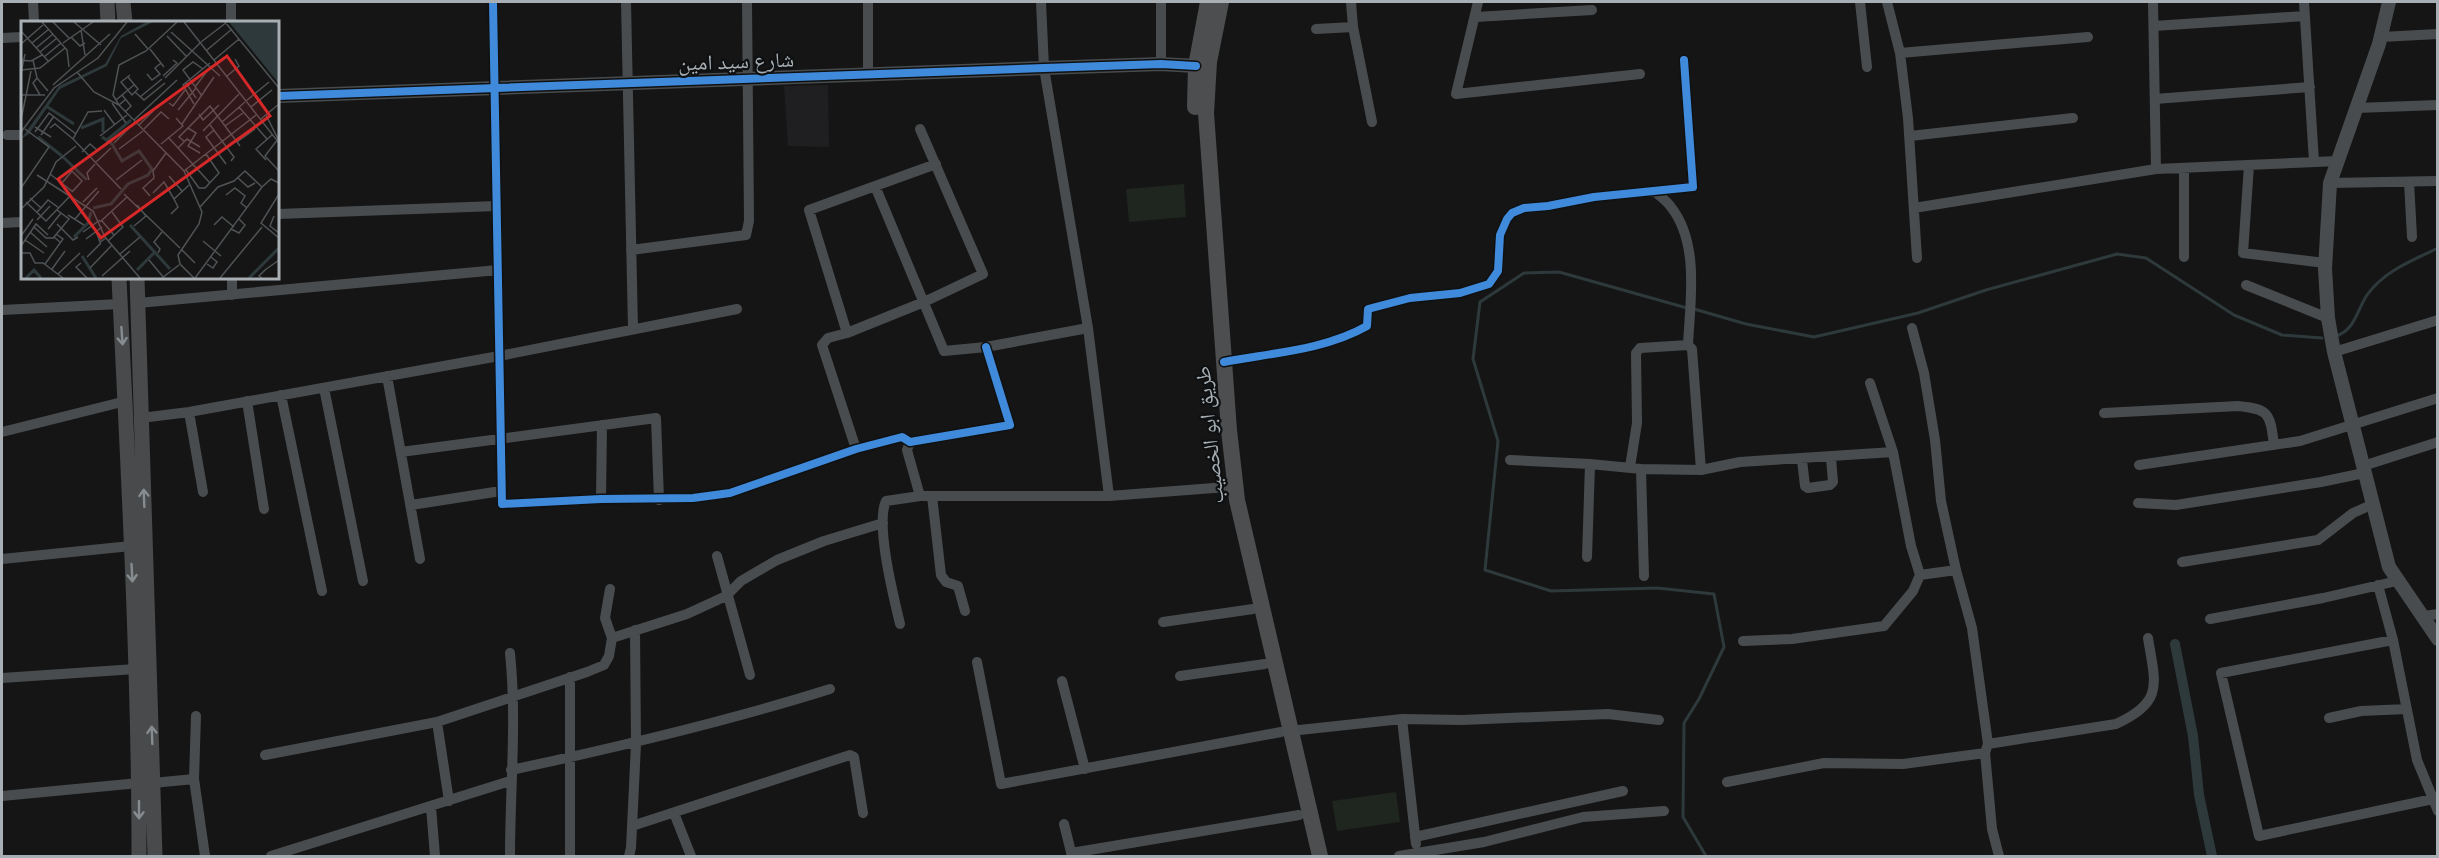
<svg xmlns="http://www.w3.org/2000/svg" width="2439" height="858" font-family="Figtree,'Noto Naskh Arabic',sans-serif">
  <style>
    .built { fill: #1f1f21 }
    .green { fill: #1f251f }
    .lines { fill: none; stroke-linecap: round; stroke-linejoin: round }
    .stream { stroke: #2e393b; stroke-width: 3 }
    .canal { stroke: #2e393b; stroke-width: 10 }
    .minor { stroke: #494c4e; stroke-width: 10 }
    .tertiary { stroke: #494c4e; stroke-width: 14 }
    .secondary { stroke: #484a4c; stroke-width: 15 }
    .primary { stroke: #4c4e4f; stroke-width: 16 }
    .cycleway-casing { stroke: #0f1011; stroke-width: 11 }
    .cycleway { stroke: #408adc; stroke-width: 8 }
    .oneway { stroke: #868c90 }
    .labels { text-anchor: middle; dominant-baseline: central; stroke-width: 4.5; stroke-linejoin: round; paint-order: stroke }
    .street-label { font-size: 21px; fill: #a7afb5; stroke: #0f1011 }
    .inset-river { fill: none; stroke: #2e393b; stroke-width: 3 }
    .inset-road { fill: none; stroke: #4f5355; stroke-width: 1.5 }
    .view { fill: #d62828; fill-opacity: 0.15; stroke: #d62828; stroke-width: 3 }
    .inset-edge { fill: none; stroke: #a7afb5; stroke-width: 3 }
  </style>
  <rect width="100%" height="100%" fill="#151515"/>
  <path class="built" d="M 828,85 L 829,147 L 788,146 L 784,86 Z"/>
  <path class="green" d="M 1184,184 L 1186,217 L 1129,222 L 1126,189 Z
    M 1396,792 L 1400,822 L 1337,831 L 1332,801 Z"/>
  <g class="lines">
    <path class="stream" d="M 1687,308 L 1559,272 L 1524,273 L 1480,302 L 1473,359 L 1498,441 L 1485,570 L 1551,591 L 1657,588 L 1714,594 L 1724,647 L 1699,699 L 1684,723 L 1683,817 L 1706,856
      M 1694,309 L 1746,324 L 1814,337 L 1918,313 L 1986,290 L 2117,254 L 2146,258 L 2234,315 L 2282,335 L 2322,338
      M 2336,336 C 2355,330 2357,310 2367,295 C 2384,271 2411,261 2438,248"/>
    <path class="canal" d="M 2175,644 L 2193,736 L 2199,795 L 2212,856"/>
    <path class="minor" d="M 33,2 L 34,22
      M 231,2 L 231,22
      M 493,2 L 502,504 L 601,499 L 693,498 L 730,493 L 856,449 L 902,437 L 910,442 L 1010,425 L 986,347
      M 626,2 L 633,329
      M 1041,2 L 1044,68 L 1088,328 L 1109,496
      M 1161,2 L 1161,64
      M 1351,2 L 1353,27 L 1372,122
      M 1478,2 L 1456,94 L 1640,74
      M 1860,2 L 1867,67
      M 1887,2 L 1900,53 L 1908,118 L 1917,258
      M 2153,2 L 2156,169
      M 2304,2 L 2314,162
      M 1476,17 L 1592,10
      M 2154,26 L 2305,16
      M 1316,29 L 1353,27
      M 2381,37 L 2438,34
      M 2,38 L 22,37
      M 1900,53 L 2088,37
      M 868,74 L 868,2
      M 2155,99 L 2310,87
      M 2356,108 L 2438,105
      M 7,135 L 22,135
      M 1910,136 L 2073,118
      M 2249,165 L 2243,253 L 2325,263
      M 2409,182 L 2412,237
      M 2330,183 L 2438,181
      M 875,186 L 944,351 L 986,347 L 1088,328
      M 1654,191 C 1660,196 1667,201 1671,207 C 1700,244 1690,302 1688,345
      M 1914,208 L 2156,169 L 2339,161
      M 278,214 L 497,206
      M 2,223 L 22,222
      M 631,250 L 746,235 L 749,221 L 747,2
      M 2184,257 L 2184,168
      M 232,278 L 232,295
      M 2246,285 L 2328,318
      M 138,303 L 498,270
      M 2,310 L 120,304
      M 1912,328 L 1924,373 L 1935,440 L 1941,501 L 1956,570 L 1972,628 L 1988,744 L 1985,753 L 1992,829 L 1999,856
      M 847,333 L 809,210 L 936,164
      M 2334,352 L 2438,320
      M 1224,362 C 1271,353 1325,350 1367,326 L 1368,309 L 1410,298 L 1460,293 L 1489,284 L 1498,271 L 1500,235 L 1507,219 L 1512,213 L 1524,208 L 1548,206 L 1594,197 L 1693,187 L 1684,60
      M 387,376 L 420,559
      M 1870,383 L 1893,452 L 1911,546 L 1920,575 L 1956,570
      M 324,388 L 363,581
      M 281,395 L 322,591
      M 247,401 L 264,509
      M 189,412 L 203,492
      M 2104,413 L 2238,406 C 2270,409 2270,414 2274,445
      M 141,418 L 189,412 L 499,356 L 737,309
      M 2,432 L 126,401
      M 910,442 L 907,450 L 920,496
      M 856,449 L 822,345 L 828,338 L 847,333 L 924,302 L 983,274 L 920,129
      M 401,452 L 656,418 L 659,500
      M 1510,460 L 1590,464 L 1641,469 L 1701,470 L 1740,462 L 1893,452
      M 1802,460 L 1805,486 L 1808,488 L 1830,485 L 1833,482 L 1831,458
      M 2139,465 L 2300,441 L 2438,398
      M 2363,466 L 2438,442
      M 1630,467 L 1637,423 L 1636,353 L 1640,348 L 1688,345 L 1692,349 L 1701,470
      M 1641,469 L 1644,576
      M 932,496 L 941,575 L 946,582 L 958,586 L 965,611
      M 601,499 L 602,425
      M 2138,503 L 2176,505 L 2321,482 L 2364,473
      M 411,505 L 501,491
      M 717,556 L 750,675
      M 1587,557 L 1590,464
      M 2,559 L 131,546
      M 2182,562 L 2318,540 L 2353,513 L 2371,505
      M 2378,585 L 2393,640 L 2417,760 L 2438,811
      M 610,589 L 605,618 L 612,638
      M 2424,616 L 2438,614
      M 2210,619 L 2323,598 L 2397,581
      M 1163,622 L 1253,609
      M 900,624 C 894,598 875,524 886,501 L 920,496 L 1109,496 L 1227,487
      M 2393,640 L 2221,673 L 2259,836 L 2433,799
      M 1743,641 L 1792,639 L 1884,626 L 1913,591 L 1920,575
      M 510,653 C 517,721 510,789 510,856
      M 977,662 L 1001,784 L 1281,732
      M 1180,676 L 1265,664
      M 2,678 L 136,669
      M 1062,681 L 1085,769
      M 196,716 L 194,779 L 205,856
      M 2329,718 L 2361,711 L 2407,709
      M 1402,719 L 1416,844
      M 437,722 L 449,801
      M 1290,731 L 1402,719 L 1462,720 L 1608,714 L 1659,720
      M 1988,744 L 2116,724 C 2165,702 2155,683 2148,638
      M 265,755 L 437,722 L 587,672 L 604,665 L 609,656 L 612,638 L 687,614 L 726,596 L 741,581 L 777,560 L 824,541 L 883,523
      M 511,770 C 619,747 725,722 830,689
      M 1727,782 L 1824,763 L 1903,764 L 1985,753
      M 153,783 L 194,779
      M 2,796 L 139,783
      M 431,807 L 435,856
      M 674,813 L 691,856
      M 1064,824 L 1072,856
      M 632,826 L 850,755 L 854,757 L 863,813
      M 1415,837 L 1623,791
      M 1071,853 L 1299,815
      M 271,856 L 510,781
      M 570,856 L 570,677
      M 629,856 L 631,848 L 636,744 L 635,630
      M 1399,856 L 1484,842 L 1583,817 L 1664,811"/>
    <path class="tertiary" d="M 2389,2 L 2379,44 L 2330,183 L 2325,269 L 2328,318 L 2334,352 L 2389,567 L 2438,639
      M 278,96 L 1044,68 L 1161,64 L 1196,66"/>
    <path class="secondary" d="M 107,2 L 108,22
      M 123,2 L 125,22
      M 119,278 C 128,470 139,663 139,856
      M 137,278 L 155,856"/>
    <path class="primary" d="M 1221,2 L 1209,62 L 1206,113 L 1229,430 L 1237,500 L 1320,856
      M 1195,107 L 1196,66 L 1208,2"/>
    <defs>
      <path id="cycleway" d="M 493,2 L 502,504 L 601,499 L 693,498 L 730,493 L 856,449 L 902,437 L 910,442 L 1010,425 L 986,347
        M 278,96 L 1044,68 L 1161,64 L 1196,66
        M 1224,362 C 1271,353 1325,350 1367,326 L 1368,309 L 1410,298 L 1460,293 L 1489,284 L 1498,271 L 1500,235 L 1507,219 L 1512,213 L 1524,208 L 1548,206 L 1594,197 L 1693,187 L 1684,60"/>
    </defs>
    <use href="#cycleway" class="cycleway-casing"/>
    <use href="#cycleway" class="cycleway"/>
  </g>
  <defs><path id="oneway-shaft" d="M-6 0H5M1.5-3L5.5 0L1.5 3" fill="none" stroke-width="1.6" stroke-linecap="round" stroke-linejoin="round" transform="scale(1.5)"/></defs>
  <g class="oneway">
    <use href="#oneway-shaft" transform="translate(122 336) rotate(86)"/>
    <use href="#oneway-shaft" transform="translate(144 498) rotate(-92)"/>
    <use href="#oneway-shaft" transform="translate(132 573) rotate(87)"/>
    <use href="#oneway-shaft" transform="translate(152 735) rotate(-92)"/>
    <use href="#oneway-shaft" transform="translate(139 810) rotate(90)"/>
  </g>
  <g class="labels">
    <g class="street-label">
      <text transform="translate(736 61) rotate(-2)">شارع سيد امين</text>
      <text transform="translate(1209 435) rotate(-96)">طريق ابو الخصيب</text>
    </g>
  </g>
  <g transform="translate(21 21)">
    <rect width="258" height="258" fill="#151515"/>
    <path d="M 125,1 L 132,1 L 100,17 L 86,45 L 39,68 L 8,113 L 0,118 L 38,65 L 84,43 L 100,15 ZM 208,1 L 258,1 L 258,63 L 243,44 Z" fill="#2e393b"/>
    <path class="inset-river" d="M 25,85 L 53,103M 60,107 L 82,98 L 82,111M 17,116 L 41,135M 86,119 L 110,99M 42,136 L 66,159M 72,187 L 90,183 L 107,163 L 127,154 L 131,148 L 118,130 L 101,140 L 91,123 L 81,116M 109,204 L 149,248M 53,216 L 67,202 L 70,191M 61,235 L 75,257M 116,249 L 133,232M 5,257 L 13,249 L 20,257M 228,257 L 258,227"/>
    <path class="inset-road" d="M 21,1 L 46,29 L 48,46M 32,1 L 48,17M 53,1 L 80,24M 163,1 L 258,122M 204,1 L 258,67M 60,9 L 64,34M 0,10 L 28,41M 150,11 L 199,55M 114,13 L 127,28M 146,15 L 166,36M 50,16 L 59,25 L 64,22M 180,21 L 206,1M 11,22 L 28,8M 42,22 L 72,1M 0,23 L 22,4M 15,27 L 32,13M 129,28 L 143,46M 186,29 L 211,8M 19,31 L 36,17M 23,36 L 40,22M 0,39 L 10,40 L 21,34M 12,39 L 16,57 L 27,70M 193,39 L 218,18M 0,49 L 19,47 L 44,27M 56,51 L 73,71 L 98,84 L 163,150 L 181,191 L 178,203 L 157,234 L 159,243 L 173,257M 0,52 L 4,33M 126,53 L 131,59 L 139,53 L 134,47 L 140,42M 142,55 L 156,42 L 152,39M 206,55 L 218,45 L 214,38M 107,56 L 117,68 L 111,74 L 100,61 L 109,54M 16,57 L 12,62 L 19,74M 144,57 L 179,22M 165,62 L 175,77M 32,64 L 89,13M 174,66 L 190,45M 114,71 L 123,79 L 144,62M 0,74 L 24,74M 101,74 L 110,85 L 104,91M 181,75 L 162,49 L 172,41 L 182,48M 119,76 L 141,58M 105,78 L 98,84 L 92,74 L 98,44 L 125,30 L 156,1M 95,79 L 113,64M 225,80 L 248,61M 91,82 L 105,102M 148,82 L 152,85 L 164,69M 173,83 L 162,64 L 189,42M 218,86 L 246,118M 230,86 L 251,69M 83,89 L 94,104M 157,89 L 175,67M 81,90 L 67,91 L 52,118 L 100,168M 178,93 L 182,99 L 198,84M 245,94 L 257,118 L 244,135 L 258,150M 240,98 L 258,83M 0,99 L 10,50M 113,99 L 156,59M 201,101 L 224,81M 161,103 L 193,56M 118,104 L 132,90M 189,104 L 213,136 L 210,140M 204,105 L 222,92M 14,106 L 30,116M 29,107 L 34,103 L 52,118M 167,107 L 175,112 L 167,125 L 179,132M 123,108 L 140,91 L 148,98M 193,109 L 185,116 L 205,143M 182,110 L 218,73M 0,111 L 33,67 L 77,37 L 106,1M 14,111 L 28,92 L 55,113M 20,114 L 33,95M 79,115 L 106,94M 147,116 L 189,162M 163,120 L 158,116 L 189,85 L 219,125M 216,121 L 234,108M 93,122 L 114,101M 140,123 L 162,105 L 155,97M 157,127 L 166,118 L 179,126M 98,128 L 122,110M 61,131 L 69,123 L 76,129M 245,139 L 235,128 L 251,114M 74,142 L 90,127M 165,149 L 178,167 L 184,167 L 198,152 L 185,133M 163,150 L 235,94M 29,153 L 52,171M 16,154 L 72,190 L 84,216 L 119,257M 148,155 L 161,170M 217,157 L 227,166 L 234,162M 68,159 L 66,152 L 74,143M 95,159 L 121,139M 41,162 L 51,150 L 61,160 L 51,171M 0,167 L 28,126 L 4,108M 132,172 L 143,161 L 153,178 L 168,164M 103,173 L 159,227M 258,173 L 240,202 L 258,217M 205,174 L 214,167 L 224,175 L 220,182 L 226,187M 129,175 L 122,167 L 133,157 L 132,150 L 145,132M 9,177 L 20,187 L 16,191M 5,181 L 25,200 L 50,174M 62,181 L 76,167M 179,186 L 197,166 L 213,160 L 224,150 L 241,166 L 250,158 L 258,162M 20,187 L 27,179 L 38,187M 0,188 L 23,166 L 35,141 L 55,125M 36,189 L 48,198 L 33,216 L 40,222M 150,193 L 157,186 L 153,178M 47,194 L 63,204M 253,195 L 249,205 L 258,212M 54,198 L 78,170M 16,199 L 29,185M 81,200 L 93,214M 79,201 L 106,176M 36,203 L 52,219 L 57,216M 193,204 L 201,196 L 213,206M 113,205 L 125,195 L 116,184M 13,206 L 25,217 L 33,217M 27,208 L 40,192M 210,208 L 218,212 L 224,204 L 218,198M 75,210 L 79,221 L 85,217M 9,211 L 26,226M 62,211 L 79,199M 0,215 L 12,198M 65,218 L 81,206M 4,219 L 23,232M 87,220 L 102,206 L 91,191M 182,220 L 200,235M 0,225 L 15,203 L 27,214M 160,228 L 174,242M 0,232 L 9,232 L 14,242 L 22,242 L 42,257M 137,232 L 139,228 L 133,221 L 141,211M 99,233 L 119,216M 66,236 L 80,222M 128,239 L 143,257M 60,242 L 55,246 L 66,257M 24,243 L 42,218 L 35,213M 186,243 L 192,247 L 196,241 L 190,236M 69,247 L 91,224M 31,248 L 44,230M 37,253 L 59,232M 81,255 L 109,230M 141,257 L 158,244M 174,257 L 241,166M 199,257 L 241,206M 241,257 L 238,255 L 244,249 L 258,239"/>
    <path class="view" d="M 206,35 L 249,95 L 80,217 L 37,158 Z"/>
    <rect width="258" height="258" class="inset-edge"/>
  </g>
  <rect width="2439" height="858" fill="none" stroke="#a7afb5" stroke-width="6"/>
</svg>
